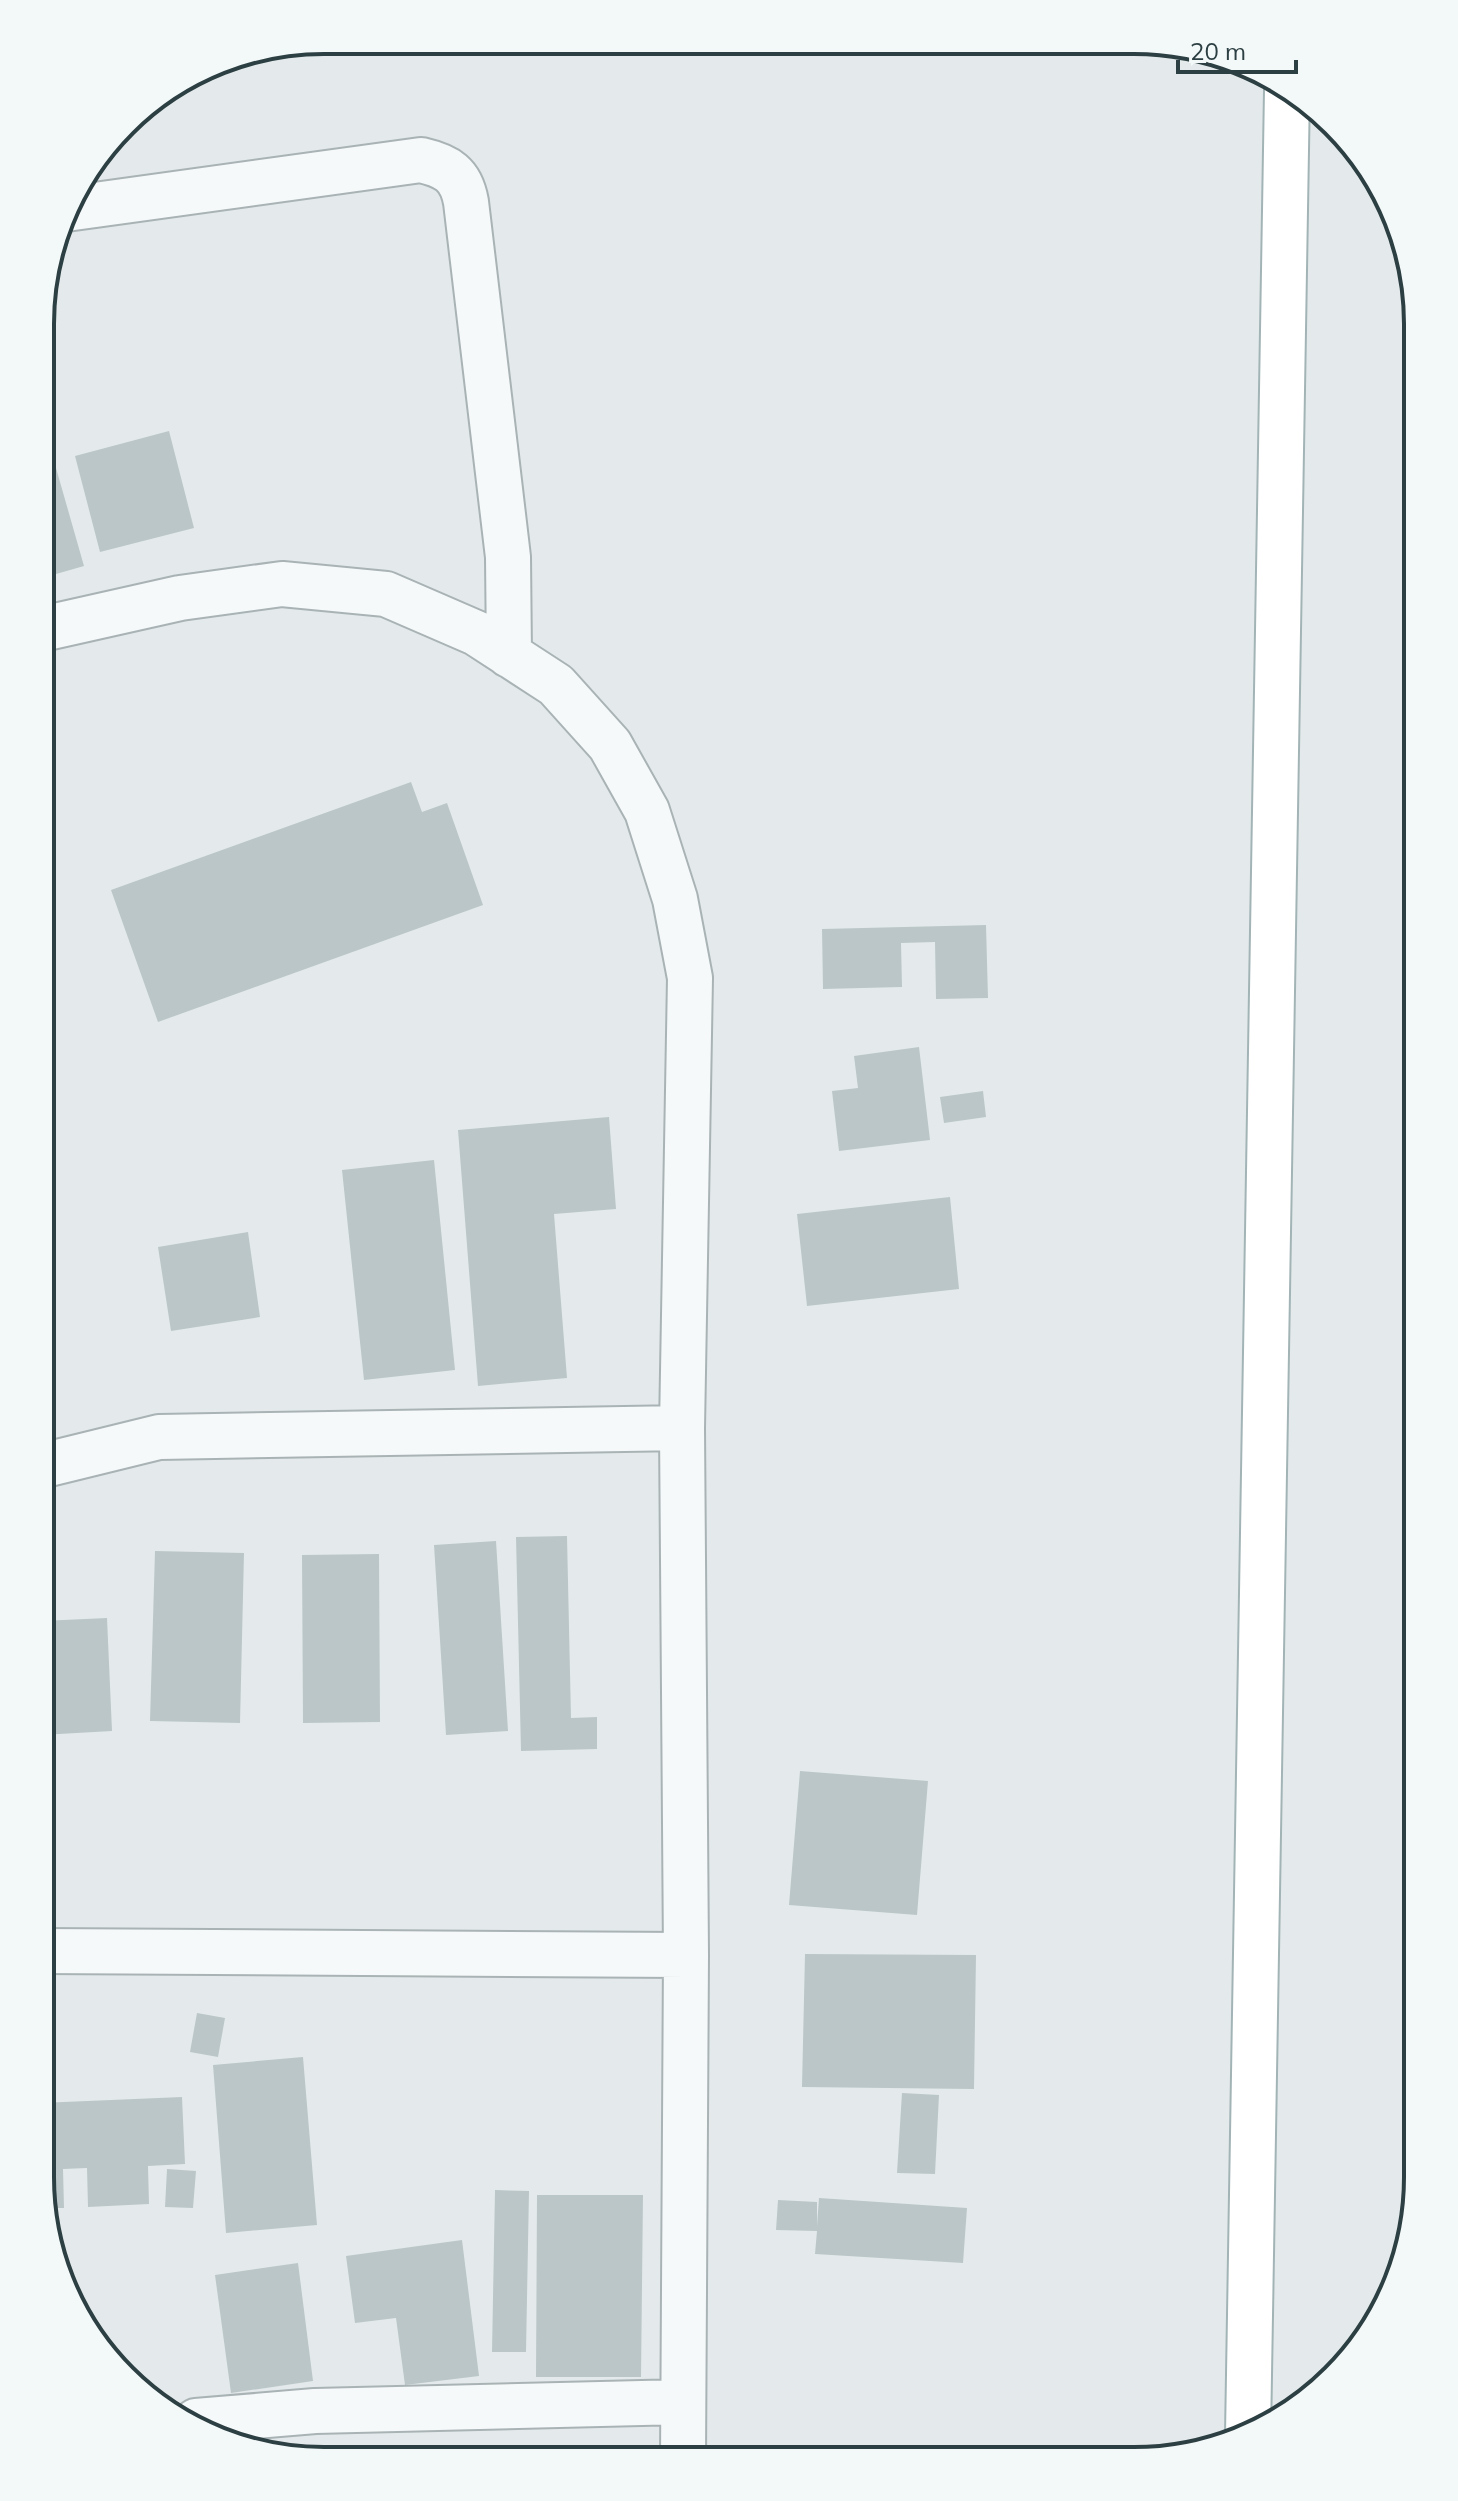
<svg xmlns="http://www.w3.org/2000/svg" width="1458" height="2501" font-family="Mulish,sans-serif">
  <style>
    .building { fill: #bbc6c8 }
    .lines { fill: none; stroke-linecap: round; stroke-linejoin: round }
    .minor-casing { stroke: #a9b3b5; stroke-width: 48 }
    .major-casing { stroke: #a3b4b6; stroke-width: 48 }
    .minor { stroke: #f6f9f9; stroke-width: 44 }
    .major { stroke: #fff; stroke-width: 44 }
    .rim { fill: none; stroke: #2c3f43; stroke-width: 4 }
  </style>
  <rect width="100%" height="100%" fill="#e4eaeb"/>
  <path class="building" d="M 42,419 L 84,566 L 42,578 Z
    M 169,431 L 194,528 L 100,552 L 75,456 Z
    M 411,782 L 422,812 L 447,803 L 483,905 L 158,1022 L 111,890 Z
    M 986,925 L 988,998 L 936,999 L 935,942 L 901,943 L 902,987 L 823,989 L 822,929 Z
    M 919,1047 L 930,1140 L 839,1151 L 832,1091 L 858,1088 L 854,1056 Z
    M 983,1091 L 986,1117 L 944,1123 L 940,1097 Z
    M 609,1117 L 616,1209 L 554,1214 L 567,1378 L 478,1386 L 458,1130 Z
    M 434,1160 L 455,1370 L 364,1380 L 342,1170 Z
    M 950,1197 L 959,1289 L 807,1306 L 797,1214 Z
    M 248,1232 L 260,1317 L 171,1331 L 158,1247 Z
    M 567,1536 L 571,1718 L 597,1717 L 597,1749 L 521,1751 L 516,1537 Z
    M 496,1541 L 508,1731 L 446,1735 L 434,1545 Z
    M 155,1551 L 244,1553 L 240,1723 L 150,1721 Z
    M 379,1554 L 380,1722 L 303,1723 L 302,1555 Z
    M 107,1618 L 112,1731 L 41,1735 L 41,1621 Z
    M 800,1771 L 928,1781 L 917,1915 L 789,1905 Z
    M 805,1954 L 976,1955 L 974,2089 L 802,2087 Z
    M 197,2013 L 225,2018 L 218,2057 L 190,2052 Z
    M 303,2057 L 317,2225 L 226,2233 L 213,2065 Z
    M 902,2093 L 939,2095 L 935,2174 L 897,2173 Z
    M 182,2097 L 185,2164 L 148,2166 L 149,2204 L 88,2207 L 87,2168 L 63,2169 L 64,2208 L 46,2208 L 40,2177 L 40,2103 Z
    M 167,2169 L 196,2171 L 193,2208 L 165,2207 Z
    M 495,2190 L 529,2191 L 526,2352 L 492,2352 Z
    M 537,2195 L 643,2195 L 641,2377 L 536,2377 Z
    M 819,2198 L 967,2208 L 963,2263 L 815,2254 L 817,2231 L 776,2230 L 778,2200 L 817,2202 L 817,2226 Z
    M 462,2240 L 479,2376 L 405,2385 L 396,2318 L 355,2323 L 346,2256 Z
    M 298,2263 L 313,2381 L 231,2393 L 215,2275 Z"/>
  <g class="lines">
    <defs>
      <path id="minor" d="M 66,209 L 421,160 C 447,166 461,174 466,202 L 508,557 L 509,655
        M 42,629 L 180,598 L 282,584 L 386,594 L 476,633 L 556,685 L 610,745 L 647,811 L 675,899 L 690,978 L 682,1428 L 686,1955 L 683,2460
        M 41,1466 L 159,1437 L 682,1428
        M 40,1951 L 686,1955
        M 196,2421 L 315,2411 L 683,2402"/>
      <path id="major" d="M 1248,2435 L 1287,90"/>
    </defs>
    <use href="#minor" class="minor-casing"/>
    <use href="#major" class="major-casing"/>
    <use href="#minor" class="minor"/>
    <use href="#major" class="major"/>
  </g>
  <path d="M0 0H1458V2501H0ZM324 54H1134A270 270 0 0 1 1404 324V2177A270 270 0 0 1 1134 2447H324A270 270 0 0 1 54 2177V324A270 270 0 0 1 324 54Z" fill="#f3f8f8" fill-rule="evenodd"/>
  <path class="rim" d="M324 54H1134A270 270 0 0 1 1404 324V2177A270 270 0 0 1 1134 2447H324A270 270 0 0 1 54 2177V324A270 270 0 0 1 324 54Z"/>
  <path d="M1178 60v12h118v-12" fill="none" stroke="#2c3f43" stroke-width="4"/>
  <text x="1190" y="60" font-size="24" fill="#2c3f43" stroke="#f3f8f8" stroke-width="6" paint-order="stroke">20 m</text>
</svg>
